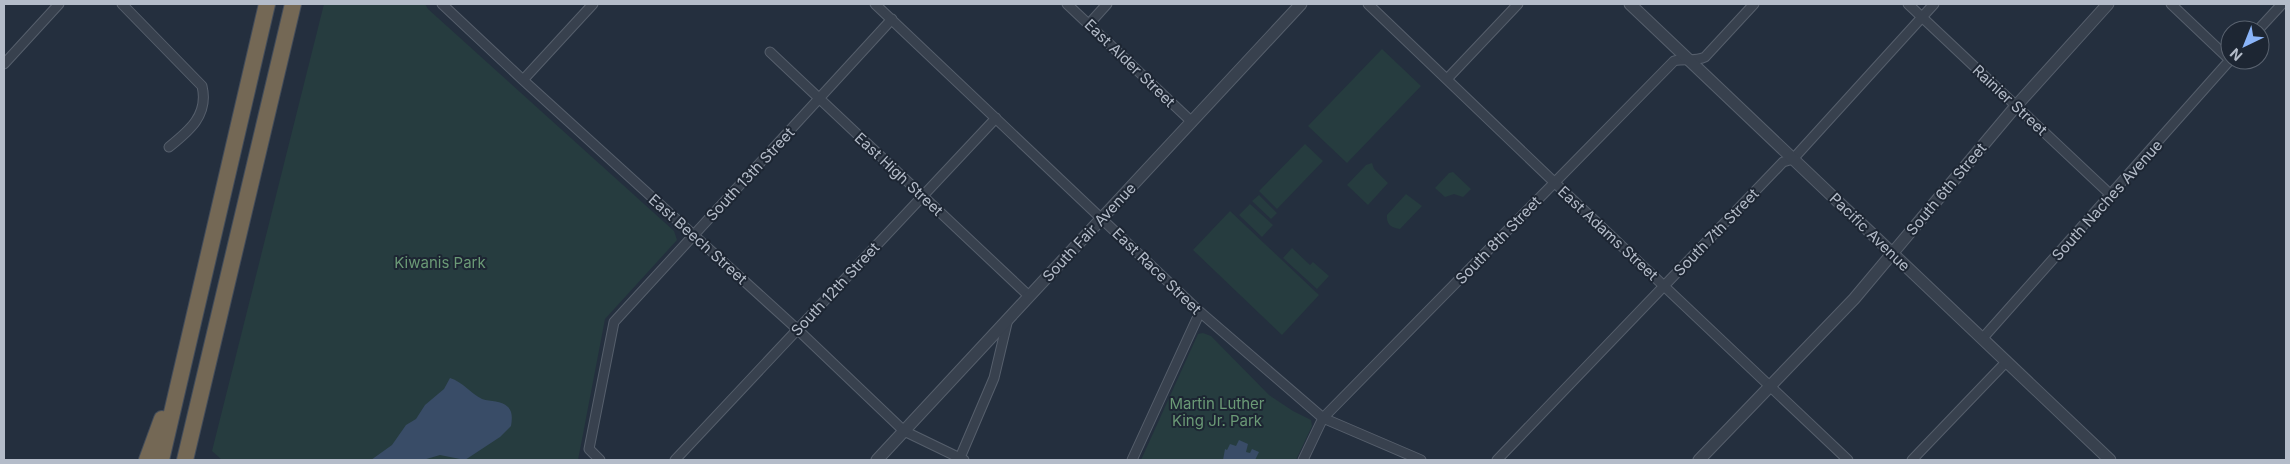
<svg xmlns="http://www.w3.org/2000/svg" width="2290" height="464" font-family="Inter,sans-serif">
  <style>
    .green { fill: #263c3f }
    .water { fill: #394c67 }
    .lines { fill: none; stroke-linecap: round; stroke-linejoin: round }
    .minor-casing { stroke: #565f6c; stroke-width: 11 }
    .tertiary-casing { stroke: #565f6c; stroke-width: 13 }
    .motorway-casing { stroke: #434c59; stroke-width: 18 }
    .minor { stroke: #38414e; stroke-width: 9 }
    .tertiary { stroke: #38414e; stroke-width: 11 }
    .motorway { stroke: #746855; stroke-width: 16 }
    .labels { text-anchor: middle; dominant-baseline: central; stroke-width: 4; stroke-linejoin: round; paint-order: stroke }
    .street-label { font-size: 15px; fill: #b4bcc9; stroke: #1d2633 }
    .park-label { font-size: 15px; fill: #6b9a76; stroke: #1d2633 }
  </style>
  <rect width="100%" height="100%" fill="#242f3e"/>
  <path class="green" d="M 324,4 L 425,4 L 428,9 L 674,231 L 677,240 L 605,319 L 578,460 L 222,460 L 212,451 Z
    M 1382,49 L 1421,86 L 1347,163 L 1308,126 Z
    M 1305,144 L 1323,161 L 1277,209 L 1259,191 Z
    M 1372,163 L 1374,169 L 1388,183 L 1368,205 L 1347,185 L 1366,165 Z
    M 1453,172 L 1471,189 L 1463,197 L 1454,194 L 1445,197 L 1435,188 L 1449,173 Z
    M 1406,194 L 1422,206 L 1400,229 C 1392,228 1386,225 1387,215 Z
    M 1259,195 L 1277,213 L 1271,219 L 1252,201 Z
    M 1250,204 L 1273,225 L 1262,237 L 1239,215 Z
    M 1230,211 L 1319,295 L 1282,335 L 1193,250 Z
    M 1292,248 L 1310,265 L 1313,262 L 1329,276 L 1317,289 L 1283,258 Z
    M 1203,333 L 1211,336 L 1269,395 L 1293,411 L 1311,420 L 1312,426 L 1296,460 L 1141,460 L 1198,334 Z"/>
  <path class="water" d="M 450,378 C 463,382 470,393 482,399 C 491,402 501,400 508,407 C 513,412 512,420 511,426 L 500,437 L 465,460 L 440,455 L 423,460 L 371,460 L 392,445 L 406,425 L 416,419 L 425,405 L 444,389 Z
    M 1239,440 L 1248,444 L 1246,452 L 1250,453 L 1252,449 L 1259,452 L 1255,460 L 1223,460 L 1225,449 L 1227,450 L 1230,444 L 1236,446 Z"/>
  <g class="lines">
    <defs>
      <path id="minor" d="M 122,4 L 202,86 C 209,115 189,131 169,147
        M 442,4 L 523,80 L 797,329 L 904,431 L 964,460
        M 875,4 L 1200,312 L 1323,418 L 1421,460
        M 1067,4 L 1192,122
        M 1368,4 L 1554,182 L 1848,460
        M 1908,4 L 2112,196
        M 2171,4 L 2230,60
        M 1089,24 L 1107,4
        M 2258,30 L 2282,4
        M 770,52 L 1029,296
        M 4,64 L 59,4
        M 1447,79 L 1518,4
        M 523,80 L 593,4
        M 1982,339 L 2230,60
        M 600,460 L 589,449 L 614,322 L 892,19
        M 675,460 L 996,118
        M 959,460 L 994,378 L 1008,319
        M 1132,460 L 1200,312
        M 1303,460 L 1323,418 L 1674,61 C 1685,58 1694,62 1705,57 L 1754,4
        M 1497,460 L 1783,162 L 1793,159 L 1934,4
        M 1912,460 L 2006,362"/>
      <path id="tertiary" d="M 1630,4 L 2110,460
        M 877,460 L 1301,4
        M 1699,460 L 1854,299 L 2016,106 L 2108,4"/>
      <path id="motorway" d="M 147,460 L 162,419
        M 161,460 L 267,4
        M 185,460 L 293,4"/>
    </defs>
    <use href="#minor" class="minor-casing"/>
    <use href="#tertiary" class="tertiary-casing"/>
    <use href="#motorway" class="motorway-casing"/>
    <use href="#minor" class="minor"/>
    <use href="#tertiary" class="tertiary"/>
    <use href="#motorway" class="motorway"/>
  </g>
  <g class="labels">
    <g class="street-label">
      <text transform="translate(1130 63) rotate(44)">East Alder Street</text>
      <text transform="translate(2010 100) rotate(43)">Rainier Street</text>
      <text transform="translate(750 174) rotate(-47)">South 13th Street</text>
      <text transform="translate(899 174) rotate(43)">East High Street</text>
      <text transform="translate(1946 189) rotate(-50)">South 6th Street</text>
      <text transform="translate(2107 200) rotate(-48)">South Naches Avenue</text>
      <text transform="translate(1089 232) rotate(-47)">South Fair Avenue</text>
      <text transform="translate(1716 232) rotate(-46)">South 7th Street</text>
      <text transform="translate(1870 232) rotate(44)">Pacific Avenue</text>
      <text transform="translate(1608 233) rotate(43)">East Adams Street</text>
      <text transform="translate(698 239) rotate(42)">East Beech Street</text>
      <text transform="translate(1498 240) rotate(-46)">South 8th Street</text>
      <text transform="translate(1157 271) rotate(44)">East Race Street</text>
      <text transform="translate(835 289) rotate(-47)">South 12th Street</text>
    </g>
    <g class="park-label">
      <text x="440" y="262">Kiwanis Park</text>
      <text x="1217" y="403">Martin Luther<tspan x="1217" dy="17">King Jr. Park</tspan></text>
    </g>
  </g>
  <rect width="2290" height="464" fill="none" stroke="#b4bcc9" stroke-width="10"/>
  <g transform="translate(2245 45) rotate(223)"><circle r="24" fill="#1d2633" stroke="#59626f"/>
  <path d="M0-4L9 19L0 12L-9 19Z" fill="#8ab4f8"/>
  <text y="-8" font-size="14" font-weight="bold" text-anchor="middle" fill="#b4bcc9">N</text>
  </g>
</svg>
